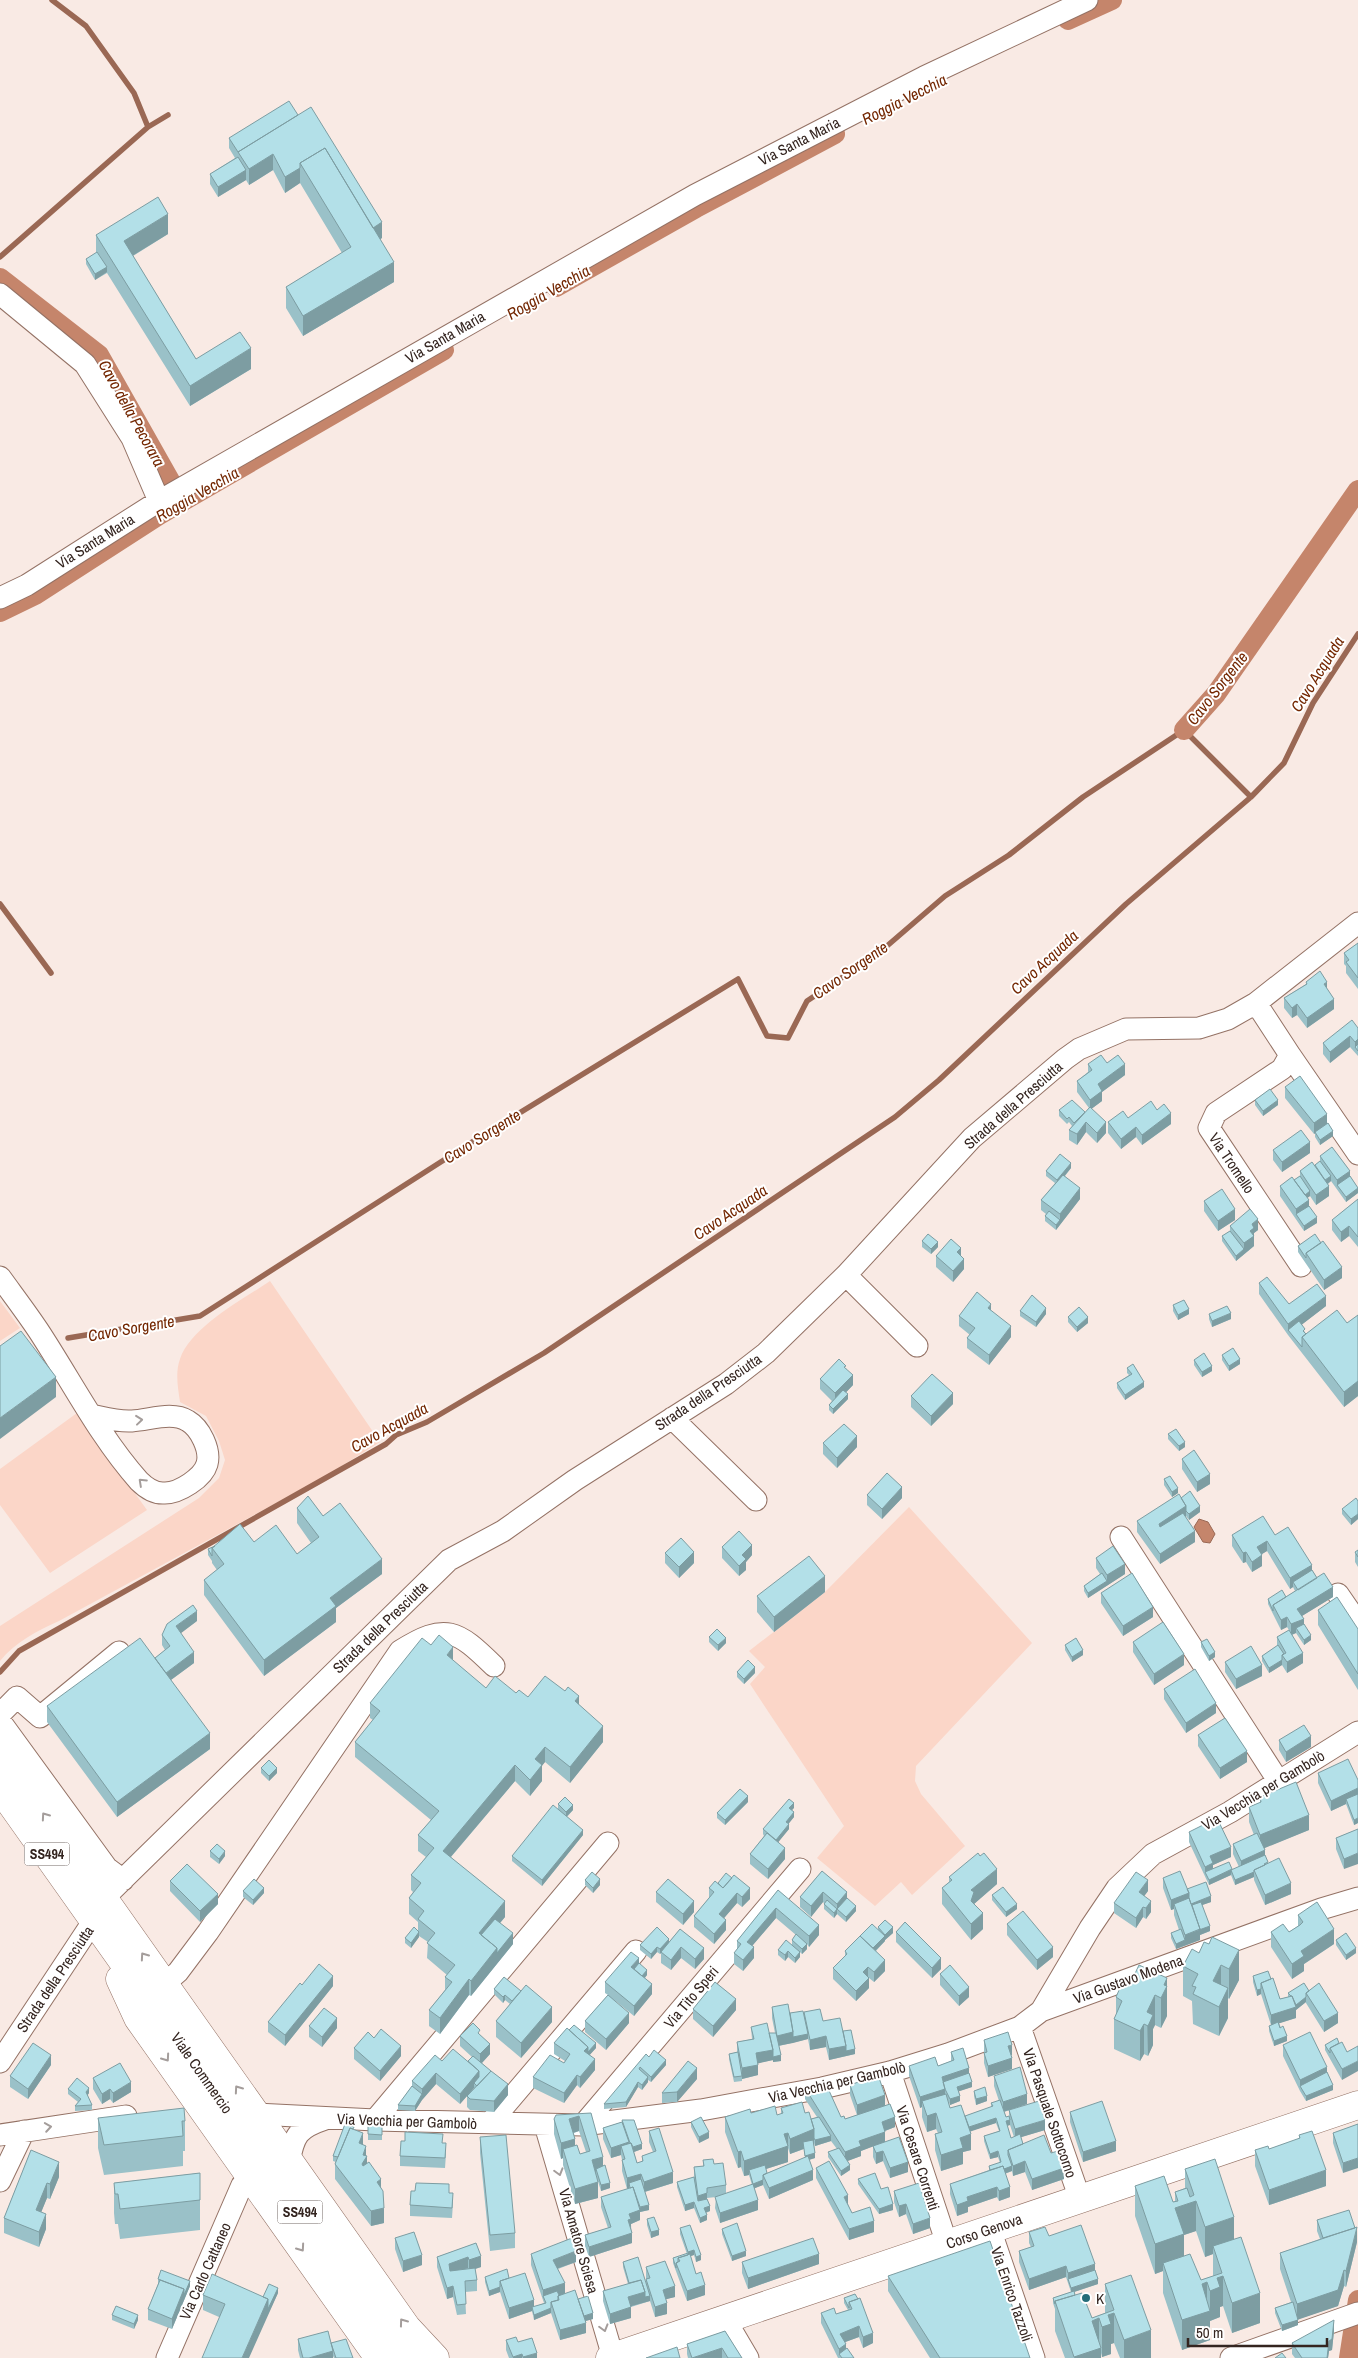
<svg xmlns="http://www.w3.org/2000/svg" width="1358" height="2358" font-family="'Archivo Narrow',sans-serif">
  <style>
    .green { fill: #fbd6c8 }
    .water { fill: #c5856b; stroke: #9a6854 }
    .lines { fill: none; stroke-linecap: round; stroke-linejoin: round }
    .stream { stroke: #9a6854; stroke-width: 5.5 }
    .canal { stroke: #c5856b; stroke-width: 20 }
    .minor-casing { stroke: #947265; stroke-width: 23 }
    .major-casing { stroke: #947265; stroke-width: 29 }
    .minor { stroke: #fff; stroke-width: 21 }
    .major { stroke: #fff; stroke-width: 28 }
    .wall { fill: #9ac1c8; fill-rule: evenodd }
    .shaded-wall { fill: #7d9da2 }
    .building { fill: #b3e0e8; stroke: #7d9da2 }
    .oneway { stroke: #a49d9b }
    .poi-dot { fill: #256d79; stroke: #fff; stroke-width: 2 }
    .labels { text-anchor: middle; dominant-baseline: central; stroke-width: 4; stroke-linejoin: round; paint-order: stroke }
    .shield { fill: #fff; stroke: #716663; stroke-width: 1 }
    .shield-label { font-size: 14px; font-weight: bold; fill: #342520 }
    .street-label { font-size: 15px; fill: #342520; stroke: #fff }
    .poi-label { font-size: 15px; fill: #342520; stroke: #fff; text-anchor: start }
    .water-label { font-size: 16px; font-style: italic; fill: #732600; stroke: #fff }
  </style>
  <rect width="100%" height="100%" fill="#f9eae4"/>
  <path class="green" d="M 270,1281 L 380,1442 L 324,1477 L 59,1621 C 37,1631 15,1642 0,1661 L 0,1626 L 199,1498 L 219,1478 L 225,1460 L 219,1441 L 206,1416 L 180,1402 C 178,1388 175,1373 180,1359 C 191,1327 242,1300 270,1281 Z
    M 0,1301 L 20,1328 L 0,1341 Z
    M 77,1413 L 147,1510 L 50,1573 L 0,1505 L 0,1469 Z
    M 909,1507 L 1032,1643 L 916,1766 L 915,1781 L 921,1794 L 965,1846 L 912,1895 L 901,1882 L 875,1906 L 817,1858 L 844,1826 L 750,1684 L 765,1667 L 749,1651 L 825,1592 Z"/>
  <path class="water" d="M 1199,1519 L 1208,1522 L 1215,1534 L 1210,1543 L 1203,1542 L 1194,1527 Z"/>
  <g class="lines">
    <path class="stream" d="M 52,0 L 86,26 L 134,93 L 148,127
      M 0,257 L 148,127 L 168,115
      M 0,904 L 51,973
      M 68,1338 L 200,1316 L 472,1142 L 738,979 L 767,1036 L 788,1038 L 807,1001 L 880,952 L 945,896 L 1009,855 L 1083,797 L 1184,730 L 1251,797
      M 0,1672 L 19,1651 L 386,1444 L 396,1435 L 427,1422 L 544,1353 L 895,1117 L 939,1080 L 1126,904 L 1251,797 L 1284,763 L 1313,703 L 1358,634"/>
    <path class="canal" d="M 1068,20 L 1112,0
      M 0,278 L 99,355 L 182,502
      M 556,287 L 696,208 L 835,134
      M 0,612 L 35,595 L 159,515 L 444,350
      M 1184,730 L 1216,694 L 1358,490
      M 1349,2358 L 1358,2300"/>
    <defs>
      <path id="minor" d="M 0,294 L 85,364 L 132,438 L 159,501
        M 0,598 L 27,585 L 159,501 L 695,195 L 924,77 L 1087,0
        M 1256,1003 L 1290,1055 L 1282,1069 L 1216,1113 L 1209,1128 L 1301,1266
        M 1290,1055 L 1358,1154
        M 846,1275 L 917,1346
        M 0,1277 C 13,1295 26,1312 38,1330 C 71,1380 99,1436 139,1481 C 146,1488 155,1494 165,1493 C 179,1493 203,1478 207,1464 C 211,1450 200,1428 188,1421 C 172,1411 150,1420 132,1421 C 118,1422 105,1418 91,1415
        M 672,1418 L 756,1500
        M 1121,1537 L 1279,1782
        M 1338,1594 L 1358,1623
        M 0,1714 L 17,1697 L 40,1717 L 119,1652
        M 0,1721 L 107,1868 L 123,1880
        M 103,1899 L 449,1560 L 503,1531 L 575,1480 L 726,1384 L 766,1353 L 846,1275 L 972,1138 L 1065,1059 L 1079,1049 L 1126,1029 L 1199,1028 L 1228,1019 L 1256,1003 L 1358,923
        M 164,1984 L 178,1972 L 208,1932 L 400,1651 C 446,1622 457,1630 494,1666
        M 1041,2011 L 1321,1909 L 1358,1898
        M 1020,2027 L 1080,2199
        M 0,2062 L 94,1920
        M 890,2072 L 947,2244
        M 256,2114 L 375,2120 L 583,2125 L 701,2110 L 822,2088 L 890,2072 L 948,2054 L 1020,2027 L 1041,2011 L 1090,1928 L 1117,1888 L 1153,1854 L 1230,1812 L 1358,1732
        M 375,2120 L 608,1843
        M 490,2123 L 636,1951
        M 545,2125 L 613,2357
        M 583,2125 L 800,1869
        M 0,2135 L 126,2116
        M 289,2162 C 294,2135 298,2128 325,2119
        M 0,2181 L 24,2131
        M 990,2229 L 1034,2358
        M 725,2319 L 748,2358
        M 167,2358 L 242,2185
        M 1231,2358 L 1358,2313"/>
      <path id="major" d="M 0,1752 L 407,2328 L 435,2358
        M 0,1788 L 404,2358
        M 120,1979 L 138,2018 L 379,2358
        M 610,2358 L 1358,2105"/>
    </defs>
    <use href="#minor" class="minor-casing"/>
    <use href="#major" class="major-casing"/>
    <use href="#minor" class="minor"/>
    <use href="#major" class="major"/>
  </g>
  <path class="wall" d="M 298,115 L 382,238 L 380,239 L 394,282 L 303,336 L 286,308 L 286,287 L 342,253 L 300,183 L 285,193 L 273,170 L 249,185 L 246,180 L 218,197 L 210,184 L 210,174 L 235,158 L 229,148 L 229,138 Z
    M 168,234 L 133,256 L 196,359 L 251,369 L 190,406 L 107,273 L 95,280 L 86,264 L 86,259 L 96,253 L 96,235 Z
    M 1358,943 L 1358,989 L 1346,973 L 1346,966 L 1344,964 L 1344,953 Z
    M 1306,982 L 1327,989 L 1334,1009 L 1307,1028 L 1297,1015 L 1292,1018 L 1284,1008 L 1284,998 L 1306,984 Z
    M 1358,1028 L 1358,1056 L 1350,1047 L 1330,1063 L 1323,1054 L 1323,1043 Z
    M 1107,1063 L 1125,1075 L 1102,1092 L 1102,1101 L 1091,1109 L 1106,1133 L 1097,1143 L 1086,1132 L 1077,1145 L 1069,1140 L 1069,1130 L 1072,1126 L 1069,1122 L 1067,1124 L 1059,1116 L 1059,1110 L 1085,1113 L 1089,1108 L 1077,1092 L 1077,1081 L 1088,1072 L 1088,1064 Z
    M 1285,1087 L 1327,1123 L 1333,1136 L 1320,1145 L 1315,1137 L 1315,1133 L 1314,1134 L 1285,1098 Z
    M 1255,1100 L 1278,1105 L 1263,1116 L 1255,1105 Z
    M 1157,1110 L 1171,1124 L 1142,1145 L 1136,1137 L 1121,1149 L 1108,1133 L 1108,1122 L 1128,1118 Z
    M 1273,1150 L 1310,1153 L 1282,1172 L 1273,1160 Z
    M 1320,1156 L 1350,1176 L 1358,1188 L 1358,1193 L 1346,1202 L 1331,1181 L 1328,1184 L 1329,1196 L 1316,1205 L 1310,1196 L 1307,1198 L 1309,1206 L 1317,1223 L 1304,1231 L 1280,1196 L 1280,1186 L 1294,1180 L 1300,1176 L 1300,1171 L 1315,1165 L 1320,1161 Z
    M 1071,1168 L 1065,1176 L 1080,1199 L 1056,1230 L 1045,1221 L 1045,1216 L 1046,1214 L 1041,1210 L 1041,1200 L 1055,1183 L 1046,1176 L 1046,1171 Z
    M 1358,1199 L 1358,1247 L 1349,1236 L 1341,1242 L 1332,1230 L 1332,1220 Z
    M 1204,1201 L 1235,1220 L 1218,1231 L 1204,1211 Z
    M 1230,1226 L 1258,1230 L 1254,1233 L 1254,1246 L 1236,1261 L 1222,1241 L 1222,1236 L 1230,1231 Z
    M 922,1241 L 938,1247 L 931,1254 L 922,1247 Z
    M 1298,1246 L 1342,1278 L 1324,1290 L 1298,1252 Z
    M 936,1256 L 961,1256 L 964,1269 L 953,1282 L 936,1267 Z
    M 1259,1283 L 1289,1304 L 1326,1306 L 1301,1325 L 1306,1334 L 1347,1323 L 1358,1315 L 1358,1396 L 1344,1407 L 1288,1335 L 1259,1294 Z
    M 1173,1305 L 1189,1314 L 1178,1320 L 1173,1311 Z
    M 991,1311 L 1011,1337 L 989,1365 L 967,1348 L 967,1338 L 970,1335 L 959,1326 L 959,1316 Z
    M 1020,1311 L 1046,1314 L 1036,1327 L 1020,1316 Z
    M 1209,1314 L 1231,1319 L 1212,1327 L 1209,1319 Z
    M 1068,1317 L 1088,1323 L 1077,1332 L 1068,1322 Z
    M 1222,1355 L 1240,1364 L 1229,1371 L 1222,1360 Z
    M 1194,1360 L 1212,1371 L 1202,1377 L 1194,1365 Z
    M 846,1368 L 853,1385 L 846,1392 L 848,1399 L 833,1414 L 829,1410 L 829,1405 L 832,1401 L 820,1389 L 820,1379 Z
    M 1127,1368 L 1144,1387 L 1125,1400 L 1117,1388 L 1117,1383 L 1129,1375 L 1127,1373 Z
    M 911,1396 L 953,1404 L 931,1426 L 911,1407 Z
    M 1168,1434 L 1185,1447 L 1179,1451 L 1168,1439 Z
    M 823,1443 L 857,1447 L 837,1468 L 823,1454 Z
    M 1182,1459 L 1210,1484 L 1197,1492 L 1182,1469 Z
    M 1164,1479 L 1178,1493 L 1172,1497 L 1164,1485 Z
    M 867,1495 L 902,1498 L 882,1519 L 867,1505 Z
    M 1181,1498 L 1200,1512 L 1189,1520 L 1186,1516 L 1186,1517 L 1195,1542 L 1160,1564 L 1137,1532 L 1137,1521 Z
    M 1358,1501 L 1358,1519 L 1351,1525 L 1342,1514 L 1342,1509 Z
    M 297,1508 L 323,1516 L 382,1574 L 336,1608 L 336,1622 L 264,1676 L 204,1595 L 204,1580 L 217,1570 L 212,1563 L 212,1561 L 208,1555 L 208,1549 L 254,1542 L 297,1554 L 311,1543 L 297,1523 Z
    M 1232,1535 L 1275,1535 L 1312,1570 L 1317,1578 L 1333,1597 L 1302,1616 L 1304,1624 L 1311,1640 L 1304,1645 L 1296,1633 L 1292,1635 L 1303,1663 L 1287,1673 L 1282,1665 L 1269,1673 L 1262,1661 L 1262,1656 L 1277,1646 L 1277,1637 L 1289,1630 L 1287,1627 L 1281,1630 L 1268,1604 L 1268,1599 L 1286,1597 L 1295,1591 L 1293,1587 L 1290,1589 L 1267,1551 L 1262,1554 L 1262,1566 L 1252,1572 L 1246,1562 L 1243,1563 L 1232,1546 Z
    M 722,1547 L 752,1555 L 746,1562 L 746,1570 L 739,1576 L 722,1558 Z
    M 1358,1550 L 1358,1567 L 1355,1562 L 1355,1552 Z
    M 665,1553 L 694,1563 L 679,1578 L 665,1563 Z
    M 1096,1558 L 1125,1574 L 1088,1598 L 1084,1591 L 1084,1586 L 1100,1574 L 1096,1568 Z
    M 825,1592 L 774,1632 L 757,1612 L 757,1596 Z
    M 1101,1593 L 1153,1617 L 1123,1636 L 1101,1603 Z
    M 1318,1610 L 1358,1629 L 1358,1690 L 1318,1625 Z
    M 197,1621 L 180,1633 L 194,1663 L 171,1680 L 210,1749 L 117,1817 L 47,1722 L 47,1706 L 155,1658 L 165,1650 L 162,1645 L 162,1635 Z
    M 709,1637 L 726,1643 L 718,1651 L 709,1642 Z
    M 1133,1642 L 1184,1665 L 1154,1685 L 1133,1652 Z
    M 1201,1642 L 1215,1657 L 1209,1661 L 1201,1647 Z
    M 431,1645 L 453,1661 L 486,1688 L 516,1693 L 528,1697 L 579,1705 L 603,1742 L 570,1783 L 545,1762 L 542,1765 L 542,1781 L 530,1796 L 515,1781 L 451,1857 L 505,1917 L 500,1923 L 513,1944 L 471,1996 L 469,1995 L 440,2034 L 429,2026 L 429,2010 L 445,1990 L 445,1977 L 447,1975 L 427,1958 L 428,1942 L 419,1936 L 419,1937 L 411,1948 L 405,1943 L 405,1938 L 418,1931 L 418,1922 L 409,1914 L 409,1898 L 413,1892 L 411,1890 L 411,1875 L 426,1857 L 418,1851 L 418,1835 L 431,1820 L 355,1757 L 355,1742 L 373,1720 L 370,1718 L 370,1703 Z
    M 1065,1645 L 1083,1655 L 1072,1662 L 1065,1650 Z
    M 1225,1662 L 1262,1676 L 1236,1689 L 1225,1672 Z
    M 737,1672 L 755,1673 L 744,1684 L 737,1677 Z
    M 1164,1689 L 1216,1713 L 1186,1733 L 1164,1699 Z
    M 1198,1735 L 1247,1762 L 1220,1779 L 1198,1746 Z
    M 1279,1740 L 1311,1747 L 1286,1762 L 1279,1750 Z
    M 261,1768 L 277,1773 L 269,1781 L 261,1773 Z
    M 1318,1773 L 1358,1780 L 1358,1823 L 1354,1825 L 1346,1804 L 1331,1811 L 1318,1783 Z
    M 1260,1797 L 1309,1830 L 1264,1848 L 1265,1855 L 1268,1864 L 1291,1894 L 1265,1905 L 1254,1880 L 1254,1877 L 1235,1885 L 1231,1875 L 1209,1885 L 1189,1842 L 1189,1832 L 1231,1857 L 1213,1865 L 1213,1869 L 1232,1870 L 1239,1867 L 1233,1854 L 1233,1844 L 1254,1835 L 1249,1822 L 1249,1807 L 1260,1803 Z
    M 748,1802 L 725,1825 L 717,1818 L 717,1813 Z
    M 558,1804 L 573,1810 L 567,1817 L 583,1835 L 542,1886 L 512,1861 L 512,1856 L 558,1809 Z
    M 794,1808 L 792,1810 L 794,1817 L 788,1824 L 789,1829 L 778,1842 L 785,1859 L 768,1879 L 750,1864 L 750,1854 L 764,1836 L 763,1834 L 763,1829 Z
    M 1358,1829 L 1344,1869 L 1336,1849 L 1336,1838 Z
    M 210,1851 L 225,1856 L 219,1864 L 210,1857 Z
    M 822,1871 L 847,1898 L 856,1911 L 846,1922 L 837,1914 L 834,1918 L 824,1909 L 824,1903 L 823,1902 L 811,1917 L 800,1907 L 800,1897 Z
    M 949,1877 L 997,1884 L 974,1904 L 983,1929 L 971,1940 L 942,1904 L 942,1888 L 949,1882 Z
    M 1163,1878 L 1211,1902 L 1202,1905 L 1210,1931 L 1200,1935 L 1200,1940 L 1176,1949 L 1171,1938 L 1171,1933 L 1179,1930 L 1174,1915 L 1174,1909 L 1171,1910 L 1163,1888 Z
    M 585,1880 L 600,1885 L 593,1893 L 585,1885 Z
    M 170,1881 L 218,1904 L 200,1922 L 170,1891 Z
    M 718,1883 L 750,1899 L 742,1907 L 737,1903 L 724,1918 L 726,1930 L 714,1944 L 694,1927 L 694,1916 L 709,1898 L 709,1888 Z
    M 778,1890 L 819,1935 L 809,1947 L 807,1944 L 807,1949 L 802,1954 L 800,1952 L 800,1957 L 795,1963 L 788,1957 L 785,1961 L 778,1955 L 778,1950 L 792,1945 L 792,1940 L 796,1935 L 776,1918 L 752,1946 L 754,1958 L 743,1971 L 734,1964 L 734,1953 L 737,1950 L 737,1941 Z
    M 243,1891 L 264,1893 L 253,1905 L 243,1897 Z
    M 1148,1891 L 1144,1896 L 1151,1912 L 1146,1919 L 1143,1917 L 1136,1928 L 1114,1913 L 1114,1903 Z
    M 656,1892 L 694,1912 L 683,1925 L 656,1902 Z
    M 992,1895 L 1017,1909 L 1006,1917 L 992,1900 Z
    M 1298,1915 L 1334,1944 L 1304,1964 L 1304,1971 L 1292,1979 L 1271,1947 L 1271,1932 L 1289,1932 L 1298,1926 Z
    M 1007,1924 L 1053,1957 L 1037,1970 L 1007,1935 Z
    M 878,1927 L 893,1933 L 885,1940 L 885,1939 L 885,1941 L 876,1951 L 885,1971 L 874,1982 L 869,1978 L 869,1988 L 856,2001 L 833,1979 L 833,1968 L 845,1957 L 845,1951 L 878,1929 Z
    M 680,1929 L 704,1959 L 695,1969 L 681,1958 L 671,1970 L 661,1963 L 661,1953 L 660,1954 L 657,1952 L 651,1959 L 640,1950 L 640,1945 L 669,1942 Z
    M 896,1932 L 941,1969 L 932,1978 L 896,1942 Z
    M 1212,1937 L 1239,1980 L 1229,1999 L 1228,1998 L 1228,2018 L 1219,2036 L 1193,2024 L 1192,2001 L 1183,1996 L 1183,1966 L 1209,1944 Z
    M 1336,1940 L 1356,1953 L 1346,1960 L 1336,1945 Z
    M 639,1963 L 647,1975 L 645,1978 L 652,1994 L 634,2016 L 613,1999 L 629,2023 L 606,2050 L 585,2032 L 585,2021 L 608,1995 L 605,1993 L 605,1982 Z
    M 940,1974 L 969,1997 L 959,2006 L 940,1985 Z
    M 1253,1976 L 1271,1979 L 1280,1999 L 1288,1997 L 1288,1993 L 1309,1991 L 1338,2023 L 1324,2032 L 1306,2003 L 1306,2002 L 1296,2010 L 1296,2009 L 1296,2018 L 1279,2023 L 1287,2041 L 1274,2046 L 1269,2031 L 1269,2026 L 1271,2025 L 1261,1994 L 1257,1996 L 1253,1982 Z
    M 504,1977 L 552,2022 L 521,2058 L 496,2037 L 496,2021 L 510,2004 L 505,2000 L 503,2003 L 494,1994 L 494,1989 Z
    M 1167,1978 L 1167,2016 L 1161,2028 L 1155,2025 L 1153,2029 L 1153,2045 L 1148,2056 L 1144,2054 L 1140,2061 L 1114,2049 L 1114,2019 L 1116,2015 L 1116,1997 L 1131,1982 Z
    M 302,1985 L 333,1986 L 285,2046 L 268,2032 L 268,2022 Z
    M 772,2007 L 804,2018 L 804,2012 L 843,2031 L 855,2054 L 829,2060 L 826,2047 L 810,2050 L 808,2039 L 779,2046 L 781,2061 L 773,2062 L 773,2060 L 758,2063 L 758,2075 L 742,2079 L 742,2081 L 734,2082 L 729,2059 L 729,2054 L 737,2052 L 737,2042 L 752,2039 L 751,2027 L 769,2033 L 775,2033 L 772,2018 Z
    M 693,2009 L 736,2010 L 713,2037 L 693,2019 Z
    M 309,2026 L 337,2028 L 322,2047 L 309,2037 Z
    M 480,2035 L 490,2054 L 482,2063 L 508,2095 L 494,2112 L 470,2110 L 467,2107 L 467,2096 L 474,2089 L 474,2088 L 460,2104 L 436,2084 L 422,2100 L 415,2111 L 398,2110 L 398,2105 L 412,2086 L 412,2081 L 442,2061 L 468,2061 L 472,2057 L 460,2046 L 460,2036 Z
    M 984,2040 L 1012,2055 L 1011,2055 L 1012,2069 L 988,2077 L 984,2063 Z
    M 554,2043 L 596,2048 L 589,2055 L 595,2070 L 580,2088 L 577,2085 L 564,2103 L 533,2088 L 533,2077 L 564,2063 L 565,2061 L 554,2054 Z
    M 1339,2043 L 1347,2052 L 1342,2080 L 1325,2050 L 1325,2045 Z
    M 1283,2045 L 1327,2072 L 1333,2090 L 1306,2101 L 1300,2091 L 1283,2056 Z
    M 354,2048 L 401,2056 L 380,2081 L 354,2059 Z
    M 951,2052 L 969,2073 L 972,2087 L 959,2091 L 960,2101 L 950,2105 L 948,2100 L 950,2108 L 965,2116 L 991,2107 L 991,2103 L 999,2101 L 994,2086 L 994,2076 L 1027,2104 L 1004,2112 L 1006,2117 L 1009,2116 L 1009,2110 L 1045,2130 L 1021,2137 L 1023,2144 L 1051,2153 L 1064,2179 L 1032,2190 L 1025,2172 L 1013,2176 L 1012,2171 L 1005,2174 L 1010,2197 L 999,2201 L 997,2197 L 968,2207 L 968,2212 L 957,2216 L 950,2194 L 950,2184 L 989,2170 L 989,2166 L 1000,2163 L 998,2157 L 990,2159 L 984,2141 L 984,2136 L 999,2131 L 996,2123 L 970,2131 L 971,2150 L 963,2152 L 963,2164 L 941,2171 L 935,2150 L 935,2134 L 938,2133 L 936,2129 L 927,2132 L 922,2117 L 922,2107 L 920,2108 L 909,2076 L 909,2066 L 938,2066 L 951,2061 ZM 1010,2125 L 1014,2137 L 1011,2138 L 1007,2126 Z
    M 649,2057 L 666,2065 L 651,2082 L 648,2080 L 648,2082 L 642,2090 L 638,2087 L 626,2107 L 604,2109 L 604,2104 Z
    M 51,2065 L 28,2099 L 10,2087 L 10,2076 Z
    M 93,2078 L 131,2092 L 113,2103 L 110,2099 L 102,2104 L 93,2089 Z
    M 697,2079 L 677,2102 L 662,2103 L 662,2093 Z
    M 850,2085 L 885,2106 L 895,2127 L 885,2131 L 885,2142 L 908,2172 L 890,2178 L 883,2161 L 876,2164 L 873,2157 L 873,2146 L 861,2151 L 861,2156 L 847,2161 L 850,2170 L 841,2176 L 828,2157 L 828,2152 L 837,2149 L 831,2141 L 815,2146 L 814,2143 L 815,2158 L 809,2160 L 813,2180 L 769,2199 L 763,2185 L 754,2188 L 758,2210 L 720,2223 L 715,2208 L 716,2197 L 707,2198 L 710,2211 L 706,2213 L 707,2220 L 700,2223 L 694,2208 L 685,2211 L 677,2187 L 677,2182 L 694,2177 L 694,2167 L 703,2166 L 703,2160 L 714,2164 L 726,2185 L 726,2194 L 752,2185 L 749,2175 L 744,2176 L 741,2167 L 738,2168 L 725,2132 L 725,2117 L 751,2113 L 777,2115 L 781,2114 L 781,2108 L 805,2113 L 811,2119 L 817,2117 L 805,2099 L 805,2088 L 841,2117 L 845,2119 L 857,2115 L 850,2095 ZM 788,2148 L 790,2154 L 804,2149 L 805,2158 L 767,2173 L 766,2169 L 788,2162 Z
    M 68,2089 L 89,2093 L 87,2095 L 92,2105 L 92,2110 L 75,2111 L 75,2106 L 78,2102 L 68,2094 Z
    M 974,2091 L 987,2101 L 976,2105 L 974,2096 Z
    M 1070,2112 L 1116,2151 L 1083,2162 L 1070,2122 Z
    M 591,2113 L 603,2166 L 610,2188 L 601,2191 L 596,2175 L 598,2198 L 575,2204 L 563,2165 L 563,2158 L 561,2159 L 554,2134 L 554,2119 ZM 579,2131 L 586,2152 L 580,2154 L 575,2145 L 574,2133 Z
    M 98,2118 L 185,2121 L 185,2151 L 183,2151 L 183,2166 L 104,2175 L 98,2148 Z
    M 622,2120 L 642,2149 L 634,2152 L 637,2163 L 642,2162 L 642,2156 L 653,2152 L 649,2142 L 649,2131 L 673,2183 L 645,2192 L 649,2210 L 640,2212 L 640,2220 L 631,2224 L 632,2243 L 589,2257 L 585,2246 L 585,2235 L 608,2228 L 601,2207 L 601,2197 L 627,2189 L 622,2171 L 622,2160 L 621,2155 L 611,2158 L 603,2139 L 603,2128 L 622,2122 Z
    M 368,2122 L 382,2122 L 382,2140 L 368,2140 Z
    M 691,2122 L 709,2138 L 699,2143 L 691,2127 Z
    M 1358,2124 L 1343,2173 L 1333,2143 L 1333,2133 Z
    M 354,2130 L 363,2145 L 366,2156 L 367,2164 L 381,2188 L 384,2223 L 371,2226 L 335,2179 L 335,2164 L 336,2162 L 333,2161 L 333,2156 Z
    M 1299,2135 L 1326,2186 L 1269,2205 L 1255,2166 L 1255,2150 L 1269,2149 L 1299,2139 Z
    M 480,2137 L 515,2233 L 515,2248 L 490,2251 L 480,2153 Z
    M 405,2141 L 443,2143 L 446,2154 L 445,2168 L 400,2166 L 400,2156 Z
    M 31,2150 L 59,2177 L 50,2199 L 47,2198 L 41,2212 L 46,2229 L 39,2247 L 4,2233 L 4,2218 Z
    M 816,2168 L 848,2204 L 852,2213 L 874,2232 L 849,2240 L 816,2178 Z
    M 1185,2169 L 1234,2239 L 1260,2323 L 1232,2333 L 1223,2306 L 1220,2307 L 1220,2317 L 1210,2321 L 1210,2340 L 1182,2350 L 1163,2293 L 1163,2271 L 1155,2274 L 1135,2216 L 1135,2186 L 1173,2202 L 1175,2201 L 1175,2192 L 1185,2188 ZM 1196,2231 L 1205,2257 L 1213,2254 L 1213,2276 L 1201,2280 L 1184,2256 L 1184,2235 Z
    M 200,2173 L 200,2230 L 120,2239 L 118,2224 L 115,2224 L 114,2213 L 114,2183 Z
    M 858,2179 L 881,2189 L 893,2210 L 879,2214 L 858,2184 Z
    M 894,2191 L 930,2228 L 913,2234 L 906,2214 L 899,2217 L 894,2202 Z
    M 449,2193 L 453,2203 L 452,2218 L 410,2216 L 410,2205 Z
    M 647,2219 L 659,2235 L 651,2238 L 647,2225 Z
    M 1317,2220 L 1357,2242 L 1346,2287 L 1344,2286 L 1338,2306 L 1298,2319 L 1298,2325 L 1282,2331 L 1275,2313 L 1275,2308 L 1291,2302 L 1280,2269 L 1280,2253 L 1320,2239 L 1317,2231 Z
    M 680,2228 L 701,2260 L 696,2262 L 694,2255 L 690,2256 L 696,2274 L 705,2295 L 687,2301 L 673,2263 L 673,2258 L 687,2254 L 680,2234 Z
    M 722,2229 L 746,2256 L 732,2261 L 722,2234 Z
    M 1029,2232 L 1049,2236 L 1095,2270 L 1098,2284 L 1074,2292 L 1075,2295 L 1092,2318 L 1105,2313 L 1105,2284 L 1151,2358 L 1120,2358 L 1114,2343 L 1111,2344 L 1111,2354 L 1102,2357 L 1101,2353 L 1101,2358 L 1065,2358 L 1055,2331 L 1055,2309 L 1053,2303 L 1053,2298 L 1071,2292 L 1066,2277 L 1029,2290 L 1019,2262 L 1019,2251 L 1031,2247 L 1029,2243 Z
    M 395,2238 L 422,2265 L 403,2272 L 395,2249 Z
    M 476,2243 L 481,2267 L 475,2269 L 477,2280 L 477,2291 L 465,2292 L 466,2314 L 457,2315 L 453,2297 L 447,2299 L 437,2267 L 437,2257 Z
    M 531,2254 L 576,2262 L 558,2269 L 565,2294 L 578,2299 L 593,2319 L 585,2321 L 586,2333 L 560,2340 L 551,2313 L 534,2320 L 532,2311 L 509,2319 L 500,2292 L 489,2296 L 485,2282 L 485,2277 L 509,2278 L 534,2307 L 544,2303 L 531,2265 Z
    M 623,2262 L 646,2284 L 646,2267 L 675,2297 L 666,2299 L 667,2314 L 655,2317 L 650,2301 L 631,2307 L 631,2318 L 610,2324 L 603,2301 L 603,2291 L 628,2284 L 623,2267 Z
    M 742,2262 L 819,2264 L 748,2289 L 742,2273 Z
    M 888,2276 L 1030,2358 L 930,2358 L 888,2291 Z
    M 158,2279 L 190,2286 L 172,2329 L 148,2320 L 148,2309 L 158,2284 Z
    M 278,2293 L 268,2314 L 219,2317 L 203,2310 L 203,2295 L 263,2297 Z
    M 855,2294 L 873,2343 L 863,2348 L 859,2337 L 845,2342 L 846,2349 L 854,2358 L 838,2358 L 821,2323 L 821,2313 L 836,2314 L 848,2310 L 844,2303 L 844,2298 Z
    M 112,2315 L 138,2320 L 134,2329 L 112,2320 Z
    M 725,2331 L 742,2358 L 688,2358 L 687,2354 L 687,2344 Z
    M 1334,2331 L 1332,2350 L 1329,2351 L 1328,2358 L 1295,2358 L 1292,2354 L 1292,2343 Z
    M 298,2339 L 331,2344 L 353,2358 L 334,2358 L 333,2356 L 333,2358 L 300,2358 L 298,2350 Z
    M 506,2340 L 537,2358 L 509,2358 L 506,2350 Z"/>
  <path class="shaded-wall" d="M 273,154 L 273,170 L 249,185 L 249,169 Z
    M 300,168 L 300,183 L 285,193 L 285,177 Z
    M 246,170 L 246,180 L 218,197 L 218,187 Z
    M 168,214 L 168,234 L 124,261 L 124,241 Z
    M 382,222 L 382,238 L 371,245 L 371,229 Z
    M 394,262 L 394,282 L 303,336 L 303,316 Z
    M 107,267 L 107,272 L 95,280 L 95,274 Z
    M 251,348 L 251,369 L 190,406 L 190,386 Z
    M 1327,982 L 1327,992 L 1324,984 Z
    M 1334,999 L 1334,1009 L 1307,1028 L 1307,1018 Z
    M 1297,1004 L 1297,1015 L 1292,1018 L 1292,1008 Z
    M 1350,1036 L 1350,1047 L 1330,1063 L 1330,1052 Z
    M 1358,1039 L 1358,1049 L 1355,1047 L 1355,1042 Z
    M 1125,1064 L 1125,1075 L 1102,1092 L 1102,1101 L 1090,1110 L 1090,1100 L 1098,1084 Z
    M 1278,1100 L 1278,1105 L 1263,1116 L 1263,1111 Z
    M 1171,1113 L 1171,1124 L 1142,1145 L 1142,1135 Z
    M 1327,1114 L 1327,1124 L 1314,1134 L 1314,1123 Z
    M 1086,1122 L 1086,1132 L 1077,1145 L 1077,1134 Z
    M 1106,1122 L 1106,1133 L 1097,1143 L 1097,1133 Z
    M 1136,1127 L 1136,1137 L 1121,1149 L 1121,1139 Z
    M 1333,1131 L 1333,1136 L 1320,1145 L 1320,1140 Z
    M 1310,1142 L 1310,1153 L 1282,1172 L 1282,1162 Z
    M 1071,1163 L 1071,1168 L 1057,1185 L 1057,1180 Z
    M 1350,1171 L 1350,1181 L 1337,1185 L 1337,1180 Z
    M 1331,1176 L 1331,1181 L 1323,1187 L 1323,1182 Z
    M 1329,1186 L 1329,1196 L 1316,1205 L 1316,1195 Z
    M 1080,1188 L 1080,1199 L 1056,1230 L 1056,1225 L 1060,1220 L 1060,1214 Z
    M 1358,1188 L 1358,1193 L 1346,1202 L 1346,1197 Z
    M 1310,1191 L 1310,1196 L 1302,1202 L 1302,1197 Z
    M 1309,1200 L 1309,1211 L 1296,1214 L 1296,1209 Z
    M 1235,1209 L 1235,1220 L 1218,1231 L 1218,1221 Z
    M 1317,1217 L 1317,1223 L 1304,1231 L 1304,1226 Z
    M 1258,1219 L 1258,1230 L 1254,1233 L 1254,1246 L 1236,1261 L 1236,1256 L 1244,1249 L 1244,1243 L 1250,1231 L 1252,1224 Z
    M 1349,1226 L 1349,1236 L 1341,1242 L 1341,1232 Z
    M 938,1242 L 938,1247 L 931,1254 L 931,1249 Z
    M 961,1248 L 961,1259 L 957,1252 Z
    M 964,1259 L 964,1269 L 953,1282 L 953,1271 Z
    M 1342,1267 L 1342,1278 L 1324,1290 L 1324,1280 Z
    M 1326,1296 L 1326,1306 L 1291,1333 L 1288,1330 L 1288,1324 Z
    M 991,1304 L 991,1314 L 988,1308 Z
    M 1046,1308 L 1046,1314 L 1036,1327 L 1036,1322 Z
    M 1189,1309 L 1189,1314 L 1178,1320 L 1178,1315 Z
    M 1231,1313 L 1231,1319 L 1212,1327 L 1212,1321 Z
    M 1088,1317 L 1088,1323 L 1077,1332 L 1077,1327 Z
    M 1011,1326 L 1011,1337 L 989,1365 L 989,1355 Z
    M 1240,1359 L 1240,1364 L 1229,1371 L 1229,1366 Z
    M 1212,1366 L 1212,1371 L 1202,1377 L 1202,1372 Z
    M 853,1375 L 853,1385 L 835,1404 L 835,1393 Z
    M 56,1377 L 56,1397 L 0,1439 L 0,1418 Z
    M 1358,1381 L 1358,1396 L 1344,1407 L 1344,1392 Z
    M 1144,1382 L 1144,1387 L 1125,1400 L 1125,1395 Z
    M 953,1393 L 953,1404 L 931,1426 L 931,1416 Z
    M 848,1394 L 848,1399 L 833,1414 L 833,1409 Z
    M 857,1436 L 857,1447 L 837,1468 L 837,1458 Z
    M 1185,1442 L 1185,1447 L 1179,1451 L 1179,1446 Z
    M 1210,1474 L 1210,1484 L 1197,1492 L 1197,1482 Z
    M 902,1487 L 902,1498 L 882,1519 L 882,1509 Z
    M 1178,1488 L 1178,1493 L 1172,1497 L 1172,1492 Z
    M 1186,1506 L 1186,1516 L 1159,1535 L 1159,1524 Z
    M 1200,1506 L 1200,1512 L 1189,1520 L 1189,1514 Z
    M 1358,1514 L 1358,1519 L 1351,1525 L 1351,1519 Z
    M 1195,1531 L 1195,1542 L 1160,1564 L 1160,1554 Z
    M 1267,1541 L 1267,1551 L 1257,1557 L 1257,1547 Z
    M 752,1545 L 752,1555 L 746,1562 L 746,1570 L 739,1576 L 739,1566 L 742,1555 Z
    M 694,1552 L 694,1563 L 679,1578 L 679,1567 Z
    M 1246,1552 L 1246,1562 L 1243,1563 L 1243,1553 Z
    M 1262,1555 L 1262,1566 L 1252,1572 L 1252,1562 Z
    M 382,1559 L 382,1574 L 336,1608 L 336,1622 L 264,1676 L 264,1660 L 330,1598 Z
    M 1125,1564 L 1125,1574 L 1088,1598 L 1088,1593 L 1107,1581 L 1107,1575 Z
    M 1312,1565 L 1312,1575 L 1293,1582 L 1293,1587 L 1290,1589 L 1290,1578 Z
    M 825,1576 L 825,1592 L 774,1632 L 774,1617 Z
    M 1333,1587 L 1333,1597 L 1297,1619 L 1297,1609 Z
    M 1153,1607 L 1153,1617 L 1123,1636 L 1123,1626 Z
    M 197,1611 L 197,1621 L 176,1637 L 176,1626 Z
    M 1287,1617 L 1287,1627 L 1281,1630 L 1281,1620 Z
    M 1304,1619 L 1304,1629 L 1296,1628 L 1296,1633 L 1291,1635 L 1291,1624 Z
    M 1311,1635 L 1311,1640 L 1304,1645 L 1304,1640 Z
    M 726,1638 L 726,1643 L 718,1651 L 718,1645 Z
    M 453,1647 L 453,1662 L 447,1655 Z
    M 1083,1650 L 1083,1655 L 1072,1662 L 1072,1657 Z
    M 194,1652 L 194,1663 L 164,1685 L 164,1675 Z
    M 1215,1652 L 1215,1657 L 1209,1661 L 1209,1656 Z
    M 1303,1653 L 1303,1663 L 1287,1673 L 1287,1662 Z
    M 1184,1654 L 1184,1665 L 1154,1685 L 1154,1674 Z
    M 1282,1660 L 1282,1665 L 1269,1673 L 1269,1668 Z
    M 1262,1665 L 1262,1676 L 1236,1689 L 1236,1679 Z
    M 755,1667 L 755,1673 L 744,1684 L 744,1679 Z
    M 579,1696 L 579,1712 L 575,1701 Z
    M 1216,1703 L 1216,1713 L 1186,1733 L 1186,1723 Z
    M 603,1726 L 603,1742 L 570,1783 L 570,1767 Z
    M 210,1733 L 210,1749 L 117,1817 L 117,1802 Z
    M 1311,1736 L 1311,1747 L 1286,1762 L 1286,1752 Z
    M 545,1747 L 545,1762 L 535,1775 L 535,1759 Z
    M 1247,1751 L 1247,1762 L 1220,1779 L 1220,1768 Z
    M 515,1765 L 515,1781 L 443,1866 L 443,1851 Z
    M 542,1765 L 542,1781 L 530,1796 L 530,1780 Z
    M 277,1768 L 277,1773 L 269,1781 L 269,1776 Z
    M 1358,1788 L 1358,1799 L 1346,1799 L 1346,1804 L 1331,1811 L 1331,1801 Z
    M 748,1796 L 748,1802 L 725,1825 L 725,1820 Z
    M 794,1803 L 794,1808 L 789,1813 L 789,1808 Z
    M 573,1805 L 573,1810 L 566,1817 L 566,1812 Z
    M 794,1812 L 794,1817 L 786,1827 L 786,1822 Z
    M 1309,1815 L 1309,1830 L 1260,1850 L 1260,1835 Z
    M 1358,1818 L 1358,1823 L 1354,1825 L 1354,1820 Z
    M 789,1824 L 789,1829 L 776,1845 L 776,1840 Z
    M 583,1830 L 583,1835 L 542,1886 L 542,1880 Z
    M 1231,1847 L 1231,1857 L 1213,1865 L 1213,1873 L 1205,1872 L 1205,1867 L 1210,1856 Z
    M 785,1848 L 785,1859 L 768,1879 L 768,1869 Z
    M 1265,1850 L 1265,1861 L 1241,1871 L 1241,1861 Z
    M 225,1851 L 225,1856 L 219,1864 L 219,1859 Z
    M 1358,1853 L 1358,1864 L 1344,1869 L 1344,1859 Z
    M 997,1869 L 997,1884 L 974,1904 L 971,1917 L 971,1890 Z
    M 1232,1869 L 1231,1875 L 1209,1885 L 1209,1880 Z
    M 1254,1872 L 1254,1877 L 1235,1885 L 1235,1880 Z
    M 600,1879 L 600,1885 L 593,1893 L 593,1888 Z
    M 1148,1880 L 1148,1891 L 1139,1903 L 1139,1892 Z
    M 1291,1883 L 1291,1894 L 1265,1905 L 1265,1895 Z
    M 264,1888 L 264,1893 L 253,1905 L 253,1900 Z
    M 750,1888 L 750,1899 L 742,1907 L 742,1897 Z
    M 823,1892 L 823,1902 L 811,1917 L 811,1906 Z
    M 847,1892 L 847,1903 L 837,1909 L 837,1904 Z
    M 737,1893 L 737,1903 L 719,1924 L 719,1914 Z
    M 1189,1893 L 1189,1903 L 1174,1904 L 1174,1909 L 1171,1910 L 1171,1900 Z
    M 218,1894 L 218,1904 L 200,1922 L 200,1911 Z
    M 1211,1896 L 1211,1902 L 1191,1909 L 1191,1904 Z
    M 505,1901 L 505,1917 L 484,1942 L 479,1933 Z
    M 694,1901 L 694,1912 L 683,1925 L 683,1914 Z
    M 1151,1901 L 1151,1912 L 1146,1919 L 1146,1908 Z
    M 1017,1904 L 1017,1909 L 1006,1917 L 1006,1912 Z
    M 856,1906 L 856,1911 L 846,1922 L 846,1917 Z
    M 1143,1907 L 1143,1917 L 1136,1928 L 1136,1918 Z
    M 776,1908 L 776,1918 L 747,1952 L 747,1942 Z
    M 837,1909 L 837,1914 L 834,1918 L 834,1913 Z
    M 983,1913 L 983,1929 L 971,1940 L 971,1924 Z
    M 726,1920 L 726,1930 L 714,1944 L 714,1934 Z
    M 819,1925 L 819,1935 L 809,1947 L 809,1936 Z
    M 1210,1926 L 1210,1931 L 1200,1935 L 1200,1940 L 1176,1949 L 1176,1944 L 1185,1940 L 1185,1935 Z
    M 893,1927 L 893,1933 L 885,1940 L 885,1935 Z
    M 1334,1929 L 1334,1944 L 1304,1964 L 1304,1971 L 1292,1979 L 1292,1964 L 1301,1951 Z
    M 419,1932 L 419,1937 L 411,1948 L 411,1943 Z
    M 513,1933 L 513,1944 L 471,1996 L 471,1981 L 497,1948 Z
    M 885,1936 L 885,1941 L 870,1956 L 870,1951 Z
    M 669,1939 L 669,1944 L 660,1954 L 660,1949 Z
    M 807,1944 L 807,1949 L 802,1954 L 802,1949 Z
    M 657,1947 L 657,1952 L 651,1959 L 651,1954 Z
    M 681,1947 L 681,1958 L 671,1970 L 671,1960 Z
    M 754,1947 L 754,1958 L 743,1971 L 743,1960 Z
    M 1053,1947 L 1053,1957 L 1037,1970 L 1037,1960 Z
    M 704,1948 L 704,1959 L 695,1969 L 695,1959 Z
    M 1356,1948 L 1356,1953 L 1346,1960 L 1346,1955 Z
    M 1239,1950 L 1239,1980 L 1229,1999 L 1229,1969 Z
    M 788,1951 L 788,1957 L 785,1961 L 785,1955 Z
    M 800,1952 L 800,1957 L 795,1963 L 795,1958 Z
    M 639,1958 L 639,1968 L 634,1974 L 631,1967 Z
    M 941,1958 L 941,1969 L 932,1978 L 932,1968 Z
    M 885,1960 L 885,1971 L 874,1982 L 874,1972 Z
    M 1221,1965 L 1221,1995 L 1213,1981 Z
    M 868,1967 L 868,1977 L 863,1972 Z
    M 647,1970 L 647,1975 L 639,1984 L 639,1979 Z
    M 333,1976 L 333,1986 L 285,2046 L 285,2035 Z
    M 869,1978 L 869,1988 L 856,2001 L 856,1991 Z
    M 1167,1978 L 1167,2016 L 1161,2028 L 1161,1998 L 1164,1985 Z
    M 469,1979 L 469,1995 L 440,2034 L 440,2018 Z
    M 652,1984 L 652,1994 L 634,2016 L 634,2006 Z
    M 969,1987 L 969,1997 L 959,2006 L 959,1996 Z
    M 1228,1988 L 1228,2018 L 1219,2036 L 1219,2007 Z
    M 1261,1989 L 1261,1994 L 1257,1996 L 1257,1990 Z
    M 505,1995 L 505,2000 L 503,2003 L 503,1997 Z
    M 1155,1995 L 1155,2025 L 1153,2029 L 1153,2045 L 1148,2056 L 1147,2012 Z
    M 1306,1997 L 1306,2002 L 1296,2010 L 1296,2005 Z
    M 736,1999 L 736,2010 L 713,2037 L 713,2026 Z
    M 552,2007 L 552,2022 L 521,2058 L 521,2043 Z
    M 1296,2007 L 1296,2018 L 1271,2026 L 1271,2015 Z
    M 629,2013 L 629,2023 L 606,2050 L 606,2039 Z
    M 1338,2013 L 1338,2023 L 1324,2032 L 1324,2021 Z
    M 337,2018 L 337,2028 L 322,2047 L 322,2037 Z
    M 1144,2024 L 1144,2054 L 1140,2061 L 1140,2031 Z
    M 793,2032 L 793,2043 L 777,2046 L 777,2036 Z
    M 808,2034 L 808,2039 L 793,2043 L 793,2037 Z
    M 826,2036 L 826,2047 L 810,2050 L 810,2040 Z
    M 1287,2036 L 1287,2041 L 1274,2046 L 1274,2041 Z
    M 596,2043 L 596,2048 L 588,2057 L 588,2052 Z
    M 490,2044 L 490,2054 L 480,2065 L 480,2054 Z
    M 1012,2045 L 1012,2055 L 1008,2057 L 1008,2046 Z
    M 401,2046 L 401,2056 L 380,2081 L 380,2071 Z
    M 846,2046 L 855,2049 L 855,2054 L 829,2060 L 829,2049 Z
    M 588,2047 L 588,2057 L 584,2051 Z
    M 773,2050 L 773,2060 L 756,2064 L 756,2053 Z
    M 51,2055 L 51,2065 L 28,2099 L 28,2089 Z
    M 781,2055 L 781,2061 L 773,2062 L 773,2057 Z
    M 1012,2058 L 1012,2069 L 988,2077 L 988,2066 Z
    M 595,2059 L 595,2070 L 580,2088 L 580,2077 Z
    M 666,2060 L 666,2065 L 651,2082 L 651,2077 Z
    M 1358,2061 L 1358,2071 L 1342,2080 L 1342,2069 Z
    M 758,2065 L 758,2075 L 742,2079 L 742,2068 Z
    M 1327,2067 L 1327,2077 L 1300,2086 L 1300,2091 L 1300,2080 Z
    M 697,2068 L 697,2079 L 677,2102 L 677,2092 Z
    M 969,2068 L 969,2078 L 944,2087 L 942,2077 Z
    M 479,2071 L 479,2082 L 474,2083 L 474,2088 L 460,2104 L 460,2094 Z
    M 436,2073 L 436,2084 L 422,2100 L 415,2111 L 415,2106 L 422,2094 L 422,2089 Z
    M 577,2075 L 577,2085 L 564,2103 L 564,2093 Z
    M 648,2077 L 648,2082 L 642,2090 L 642,2085 Z
    M 131,2082 L 131,2092 L 113,2103 L 113,2093 Z
    M 638,2082 L 638,2087 L 626,2107 L 626,2102 Z
    M 972,2082 L 972,2087 L 957,2092 L 957,2087 Z
    M 508,2084 L 508,2095 L 494,2112 L 494,2101 Z
    M 1333,2085 L 1333,2090 L 1306,2101 L 1306,2096 Z
    M 89,2088 L 89,2093 L 86,2098 L 86,2092 Z
    M 110,2089 L 110,2099 L 102,2104 L 102,2094 Z
    M 945,2089 L 945,2099 L 922,2101 L 922,2107 L 920,2108 L 920,2097 Z
    M 1027,2094 L 1027,2104 L 1003,2112 L 1003,2102 Z
    M 885,2095 L 885,2106 L 857,2115 L 857,2105 Z
    M 960,2096 L 960,2101 L 950,2105 L 950,2099 Z
    M 987,2096 L 987,2101 L 976,2105 L 976,2099 Z
    M 936,2113 L 936,2129 L 927,2132 L 927,2116 Z
    M 579,2116 L 579,2131 L 569,2134 L 569,2119 Z
    M 895,2117 L 895,2127 L 882,2132 L 882,2122 Z
    M 996,2118 L 996,2123 L 966,2133 L 966,2128 Z
    M 1010,2120 L 1010,2125 L 1006,2126 L 1006,2121 Z
    M 1045,2120 L 1045,2130 L 1015,2139 L 1015,2129 Z
    M 814,2129 L 814,2145 L 790,2154 L 790,2139 Z
    M 709,2132 L 709,2138 L 699,2143 L 699,2137 Z
    M 885,2132 L 885,2142 L 861,2151 L 861,2156 L 845,2162 L 845,2152 L 859,2141 Z
    M 363,2133 L 363,2148 L 359,2143 Z
    M 788,2133 L 788,2162 L 750,2174 L 749,2170 L 749,2175 L 744,2176 L 744,2161 L 784,2134 Z
    M 971,2134 L 971,2150 L 963,2152 L 963,2164 L 941,2171 L 941,2155 L 960,2138 Z
    M 831,2136 L 831,2141 L 815,2146 L 815,2140 Z
    M 575,2139 L 575,2154 L 563,2149 L 563,2158 L 561,2159 L 561,2143 Z
    M 1116,2141 L 1116,2151 L 1083,2162 L 1083,2152 Z
    M 629,2142 L 629,2152 L 621,2146 L 621,2155 L 611,2158 L 611,2148 Z
    M 642,2144 L 642,2149 L 631,2153 L 631,2148 Z
    M 366,2146 L 366,2157 L 367,2156 L 367,2172 L 362,2164 L 363,2155 Z
    M 741,2151 L 741,2167 L 738,2168 L 738,2152 Z
    M 883,2151 L 883,2161 L 876,2164 L 876,2153 Z
    M 998,2151 L 998,2157 L 990,2159 L 990,2154 Z
    M 815,2153 L 815,2158 L 805,2161 L 805,2156 Z
    M 603,2157 L 603,2172 L 596,2169 L 596,2175 L 592,2160 Z
    M 1358,2158 L 1358,2168 L 1343,2173 L 1343,2163 Z
    M 1025,2161 L 1025,2172 L 1013,2176 L 1013,2166 Z
    M 59,2162 L 59,2177 L 50,2199 L 50,2184 Z
    M 908,2162 L 908,2172 L 890,2178 L 890,2168 Z
    M 850,2165 L 850,2170 L 841,2176 L 841,2171 Z
    M 1012,2166 L 1012,2171 L 991,2178 L 991,2173 Z
    M 1064,2168 L 1064,2179 L 1032,2190 L 1032,2179 Z
    M 813,2170 L 813,2180 L 769,2199 L 769,2188 Z
    M 1326,2170 L 1326,2186 L 1269,2205 L 1269,2190 Z
    M 673,2172 L 673,2183 L 644,2192 L 644,2182 Z
    M 641,2174 L 641,2184 L 629,2183 L 629,2188 L 627,2189 L 627,2178 Z
    M 381,2179 L 381,2195 L 377,2182 Z
    M 763,2180 L 763,2185 L 753,2189 L 753,2184 Z
    M 598,2182 L 598,2198 L 575,2204 L 575,2189 Z
    M 47,2183 L 47,2198 L 36,2225 L 36,2210 Z
    M 610,2183 L 610,2188 L 601,2191 L 601,2185 Z
    M 997,2187 L 997,2197 L 968,2207 L 968,2212 L 957,2216 L 957,2205 L 967,2197 Z
    M 1010,2187 L 1010,2197 L 999,2201 L 999,2191 Z
    M 707,2193 L 707,2204 L 698,2207 L 698,2196 Z
    M 848,2195 L 848,2206 L 844,2197 Z
    M 758,2200 L 758,2210 L 720,2223 L 720,2213 Z
    M 1196,2201 L 1196,2231 L 1184,2235 L 1184,2264 L 1163,2263 L 1163,2271 L 1155,2274 L 1155,2244 L 1175,2208 Z
    M 694,2202 L 694,2208 L 685,2211 L 685,2205 Z
    M 893,2204 L 893,2210 L 879,2214 L 879,2209 Z
    M 906,2204 L 906,2214 L 899,2217 L 899,2206 Z
    M 649,2205 L 649,2210 L 640,2212 L 640,2220 L 631,2224 L 631,2229 L 628,2220 L 629,2214 L 638,2208 Z
    M 710,2206 L 710,2211 L 704,2213 L 704,2208 Z
    M 384,2208 L 384,2223 L 371,2226 L 371,2211 Z
    M 46,2214 L 46,2229 L 39,2247 L 39,2232 Z
    M 707,2215 L 707,2220 L 700,2223 L 700,2218 Z
    M 1234,2217 L 1234,2247 L 1213,2246 L 1213,2254 L 1205,2257 L 1205,2227 Z
    M 930,2218 L 930,2228 L 913,2234 L 913,2224 Z
    M 874,2221 L 874,2232 L 849,2240 L 849,2229 Z
    M 1357,2227 L 1357,2242 L 1346,2287 L 1346,2271 Z
    M 659,2230 L 659,2235 L 651,2238 L 651,2232 Z
    M 632,2233 L 632,2243 L 589,2257 L 589,2247 Z
    M 694,2250 L 694,2255 L 688,2257 L 688,2252 Z
    M 576,2251 L 576,2262 L 553,2270 L 553,2260 Z
    M 746,2251 L 746,2256 L 732,2261 L 732,2256 Z
    M 819,2254 L 819,2264 L 748,2289 L 748,2278 Z
    M 422,2255 L 422,2265 L 403,2272 L 403,2261 Z
    M 701,2255 L 701,2260 L 696,2262 L 696,2257 Z
    M 481,2256 L 481,2267 L 469,2271 L 469,2260 Z
    M 468,2257 L 468,2268 L 449,2274 L 449,2264 Z
    M 1095,2264 L 1095,2275 L 1068,2279 L 1068,2273 Z
    M 1066,2266 L 1066,2277 L 1029,2290 L 1029,2279 Z
    M 1344,2270 L 1344,2286 L 1338,2306 L 1297,2320 L 1297,2304 Z
    M 1223,2276 L 1223,2306 L 1220,2307 L 1220,2317 L 1210,2321 L 1210,2340 L 1182,2350 L 1182,2320 L 1202,2284 L 1207,2282 L 1207,2312 L 1210,2311 L 1210,2291 L 1217,2278 Z
    M 1098,2279 L 1098,2284 L 1071,2293 L 1071,2288 Z
    M 190,2281 L 190,2286 L 172,2329 L 172,2319 L 184,2289 Z
    M 565,2283 L 565,2294 L 545,2300 L 543,2296 L 543,2290 Z
    M 705,2285 L 705,2295 L 687,2301 L 687,2291 Z
    M 453,2286 L 453,2297 L 447,2299 L 447,2288 Z
    M 675,2286 L 675,2297 L 663,2300 L 663,2290 Z
    M 500,2287 L 500,2292 L 489,2296 L 489,2291 Z
    M 278,2288 L 278,2293 L 249,2358 L 242,2358 L 268,2299 Z
    M 645,2292 L 650,2296 L 650,2301 L 628,2307 L 628,2297 Z
    M 1260,2293 L 1260,2323 L 1232,2333 L 1232,2303 Z
    M 534,2300 L 534,2311 L 532,2307 L 532,2311 L 509,2319 L 509,2308 Z
    M 667,2303 L 667,2314 L 655,2317 L 655,2307 Z
    M 631,2307 L 631,2318 L 610,2324 L 610,2314 Z
    M 551,2308 L 551,2313 L 534,2320 L 534,2315 Z
    M 593,2313 L 593,2319 L 582,2322 L 582,2317 Z
    M 1114,2313 L 1114,2343 L 1111,2344 L 1111,2354 L 1102,2357 L 1102,2327 L 1108,2315 Z
    M 138,2315 L 138,2320 L 134,2329 L 134,2324 Z
    M 1099,2318 L 1099,2348 L 1101,2348 L 1101,2358 L 1074,2358 L 1092,2321 Z
    M 1298,2320 L 1298,2325 L 1282,2331 L 1282,2325 Z
    M 1334,2320 L 1334,2331 L 1332,2350 L 1329,2351 L 1328,2358 L 1326,2358 L 1329,2341 Z
    M 586,2323 L 586,2333 L 560,2340 L 560,2330 Z
    M 859,2326 L 859,2337 L 840,2344 L 840,2334 Z
    M 1151,2330 L 1151,2358 L 1124,2358 L 1124,2340 Z
    M 873,2333 L 873,2343 L 863,2348 L 863,2337 Z
    M 846,2344 L 846,2354 L 839,2354 L 839,2349 Z
    M 722,2348 L 722,2358 L 692,2358 Z
    M 333,2351 L 333,2358 L 309,2358 Z
    M 537,2353 L 537,2358 L 523,2358 L 523,2357 Z
    M 522,2354 L 522,2358 L 513,2358 L 513,2357 Z"/>
  <path class="building" d="M 289,101 L 298,115 L 238,152 L 229,138 Z
    M 311,107 L 382,222 L 373,228 L 325,148 L 300,163 L 300,168 L 285,177 L 273,154 L 249,169 L 238,152 Z
    M 325,148 L 394,262 L 303,316 L 286,287 L 351,247 L 300,163 Z
    M 238,157 L 246,170 L 218,187 L 210,174 Z
    M 158,197 L 168,214 L 124,241 L 196,359 L 240,332 L 251,348 L 190,386 L 96,235 Z
    M 97,252 L 107,267 L 95,274 L 86,259 Z
    M 1358,943 L 1358,978 L 1346,962 L 1349,960 L 1344,953 Z
    M 1320,971 L 1327,982 L 1324,984 L 1334,999 L 1307,1018 L 1297,1004 L 1292,1008 L 1284,998 L 1307,984 L 1306,982 Z
    M 1352,1020 L 1358,1028 L 1358,1039 L 1355,1042 L 1350,1036 L 1330,1052 L 1323,1043 Z
    M 1358,1044 L 1358,1051 L 1355,1047 Z
    M 1101,1055 L 1107,1063 L 1118,1055 L 1125,1064 L 1098,1084 L 1102,1091 L 1090,1100 L 1077,1081 L 1092,1070 L 1088,1064 Z
    M 1300,1076 L 1327,1114 L 1314,1123 L 1285,1087 Z
    M 1270,1089 L 1278,1100 L 1263,1111 L 1255,1100 Z
    M 1072,1100 L 1085,1112 L 1074,1123 L 1069,1117 L 1067,1119 L 1059,1110 Z
    M 1151,1101 L 1157,1110 L 1164,1104 L 1171,1113 L 1142,1135 L 1136,1127 L 1121,1139 L 1108,1122 L 1123,1111 L 1128,1118 Z
    M 1090,1107 L 1106,1122 L 1097,1133 L 1086,1122 L 1077,1134 L 1069,1130 Z
    M 1328,1123 L 1333,1131 L 1320,1140 L 1315,1132 Z
    M 1301,1130 L 1310,1142 L 1282,1162 L 1273,1150 Z
    M 1332,1147 L 1350,1171 L 1337,1180 L 1320,1156 Z
    M 1060,1154 L 1071,1163 L 1057,1180 L 1046,1171 Z
    M 1320,1161 L 1331,1176 L 1325,1180 L 1315,1165 Z
    M 1312,1162 L 1329,1186 L 1316,1195 L 1300,1171 Z
    M 1063,1175 L 1080,1188 L 1060,1214 L 1041,1200 Z
    M 1300,1176 L 1310,1191 L 1305,1195 L 1294,1180 Z
    M 1350,1176 L 1358,1188 L 1346,1197 L 1337,1185 Z
    M 1292,1177 L 1309,1200 L 1296,1209 L 1280,1186 Z
    M 1222,1189 L 1235,1209 L 1218,1221 L 1204,1201 Z
    M 1358,1199 L 1358,1237 L 1349,1226 L 1341,1232 L 1332,1220 Z
    M 1309,1206 L 1317,1217 L 1304,1226 L 1296,1214 Z
    M 1250,1209 L 1258,1219 L 1252,1224 L 1254,1228 L 1250,1231 L 1254,1236 L 1244,1243 L 1230,1226 Z
    M 1049,1211 L 1060,1220 L 1056,1225 L 1045,1216 Z
    M 1230,1231 L 1244,1249 L 1236,1256 L 1222,1236 Z
    M 928,1234 L 938,1242 L 931,1249 L 922,1241 Z
    M 1315,1234 L 1321,1243 L 1306,1253 L 1306,1258 L 1298,1246 Z
    M 951,1239 L 961,1248 L 957,1252 L 964,1259 L 953,1271 L 936,1256 Z
    M 1323,1241 L 1342,1267 L 1324,1280 L 1306,1253 Z
    M 1267,1277 L 1289,1304 L 1317,1284 L 1326,1296 L 1288,1324 L 1259,1283 Z
    M 977,1292 L 991,1304 L 988,1308 L 1011,1326 L 989,1355 L 967,1338 L 975,1328 L 959,1316 Z
    M 1032,1295 L 1046,1308 L 1036,1322 L 1020,1311 Z
    M 1184,1300 L 1189,1309 L 1178,1315 L 1173,1305 Z
    M 1227,1306 L 1231,1313 L 1212,1321 L 1209,1314 Z
    M 1079,1307 L 1088,1317 L 1077,1327 L 1068,1317 Z
    M 1337,1310 L 1347,1323 L 1358,1315 L 1358,1381 L 1344,1392 L 1302,1337 Z
    M 1299,1321 L 1305,1329 L 1303,1331 L 1306,1334 L 1302,1337 L 1302,1347 L 1288,1330 Z
    M 21,1331 L 56,1377 L 0,1418 L 0,1346 Z
    M 1233,1348 L 1240,1359 L 1229,1366 L 1222,1355 Z
    M 1204,1353 L 1212,1366 L 1202,1372 L 1194,1360 Z
    M 839,1359 L 846,1366 L 844,1367 L 853,1375 L 835,1393 L 820,1379 Z
    M 1133,1364 L 1144,1382 L 1125,1395 L 1117,1383 L 1132,1374 L 1127,1368 Z
    M 932,1374 L 953,1393 L 931,1416 L 911,1396 Z
    M 843,1390 L 848,1394 L 833,1409 L 829,1405 Z
    M 844,1424 L 857,1436 L 837,1458 L 823,1443 Z
    M 1176,1429 L 1185,1442 L 1179,1446 L 1168,1434 Z
    M 1194,1450 L 1210,1474 L 1197,1482 L 1182,1459 Z
    M 887,1473 L 902,1487 L 882,1509 L 867,1495 Z
    M 1170,1476 L 1178,1488 L 1172,1492 L 1164,1479 Z
    M 1190,1491 L 1200,1506 L 1189,1514 L 1186,1511 L 1186,1506 L 1181,1498 Z
    M 1179,1494 L 1186,1506 L 1159,1524 L 1160,1527 L 1183,1513 L 1195,1531 L 1160,1554 L 1137,1521 Z
    M 308,1496 L 323,1516 L 340,1503 L 382,1559 L 330,1598 L 336,1606 L 264,1660 L 204,1580 L 224,1564 L 212,1548 L 240,1524 L 254,1542 L 276,1525 L 297,1554 L 319,1537 L 297,1508 Z
    M 1356,1498 L 1358,1501 L 1358,1514 L 1351,1519 L 1342,1509 Z
    M 1263,1516 L 1275,1535 L 1288,1527 L 1312,1565 L 1290,1578 L 1267,1541 L 1257,1547 L 1262,1555 L 1252,1562 L 1246,1552 L 1243,1553 L 1232,1535 Z
    M 739,1531 L 752,1545 L 742,1555 L 746,1559 L 739,1566 L 722,1547 Z
    M 681,1538 L 694,1552 L 679,1567 L 665,1553 Z
    M 215,1546 L 212,1548 L 212,1556 L 208,1549 Z
    M 1113,1546 L 1125,1564 L 1107,1575 L 1096,1558 Z
    M 1358,1550 L 1358,1557 L 1355,1552 Z
    M 809,1556 L 825,1576 L 774,1617 L 757,1596 Z
    M 1312,1570 L 1317,1578 L 1298,1590 L 1293,1582 Z
    M 1102,1573 L 1107,1581 L 1088,1593 L 1084,1586 Z
    M 1132,1573 L 1153,1607 L 1123,1626 L 1101,1593 Z
    M 1324,1573 L 1333,1587 L 1297,1609 L 1304,1619 L 1291,1624 L 1287,1617 L 1281,1620 L 1273,1605 Z
    M 1282,1590 L 1286,1597 L 1273,1605 L 1273,1611 L 1268,1599 Z
    M 1337,1597 L 1358,1629 L 1358,1674 L 1318,1610 Z
    M 193,1605 L 197,1611 L 176,1626 L 194,1652 L 166,1673 L 155,1658 L 170,1646 L 162,1635 L 167,1624 Z
    M 1163,1622 L 1184,1654 L 1154,1674 L 1133,1642 Z
    M 1304,1624 L 1311,1635 L 1304,1640 L 1296,1628 Z
    M 717,1629 L 726,1638 L 718,1645 L 709,1637 Z
    M 1289,1630 L 1303,1653 L 1287,1662 L 1282,1655 L 1286,1653 L 1277,1637 Z
    M 439,1635 L 453,1647 L 447,1655 L 486,1688 L 495,1676 L 516,1693 L 519,1690 L 528,1697 L 545,1676 L 565,1691 L 568,1687 L 579,1696 L 575,1701 L 603,1726 L 570,1767 L 545,1747 L 535,1759 L 542,1765 L 530,1780 L 515,1765 L 443,1851 L 505,1901 L 479,1933 L 497,1948 L 471,1981 L 469,1979 L 440,2018 L 429,2010 L 452,1982 L 445,1977 L 455,1965 L 427,1943 L 435,1933 L 418,1919 L 424,1911 L 409,1898 L 421,1883 L 411,1875 L 434,1848 L 418,1835 L 439,1811 L 355,1742 L 380,1711 L 370,1703 L 422,1638 L 431,1645 Z
    M 140,1638 L 210,1733 L 117,1802 L 47,1706 Z
    M 1076,1638 L 1083,1650 L 1072,1657 L 1065,1645 Z
    M 1207,1639 L 1215,1652 L 1209,1656 L 1201,1642 Z
    M 1278,1645 L 1284,1654 L 1282,1655 L 1282,1660 L 1269,1668 L 1262,1656 Z
    M 1251,1646 L 1262,1665 L 1236,1679 L 1225,1662 Z
    M 748,1660 L 755,1667 L 744,1679 L 737,1672 Z
    M 1195,1669 L 1216,1703 L 1186,1723 L 1164,1689 Z
    M 1225,1718 L 1247,1751 L 1220,1768 L 1198,1735 Z
    M 1304,1725 L 1311,1736 L 1286,1752 L 1279,1740 Z
    M 1348,1759 L 1358,1780 L 1358,1788 L 1331,1801 L 1318,1773 Z
    M 269,1760 L 277,1768 L 269,1776 L 261,1768 Z
    M 1296,1782 L 1309,1815 L 1260,1835 L 1249,1807 L 1261,1802 L 1260,1797 Z
    M 740,1789 L 748,1796 L 725,1820 L 717,1813 Z
    M 1358,1794 L 1358,1818 L 1354,1820 L 1346,1799 Z
    M 565,1797 L 573,1805 L 566,1812 L 558,1804 Z
    M 789,1799 L 794,1803 L 789,1808 L 794,1812 L 786,1822 L 789,1824 L 776,1840 L 763,1829 Z
    M 553,1805 L 583,1830 L 542,1880 L 512,1856 Z
    M 1217,1818 L 1231,1847 L 1210,1856 L 1213,1863 L 1205,1867 L 1189,1832 Z
    M 1358,1829 L 1358,1853 L 1344,1859 L 1336,1838 Z
    M 767,1833 L 785,1848 L 768,1869 L 750,1854 Z
    M 1257,1833 L 1265,1850 L 1241,1861 L 1233,1844 Z
    M 217,1844 L 225,1851 L 219,1859 L 210,1851 Z
    M 978,1853 L 980,1856 L 984,1853 L 997,1869 L 971,1890 L 974,1892 L 971,1901 L 983,1913 L 971,1924 L 942,1888 L 952,1880 L 949,1877 Z
    M 1265,1855 L 1268,1862 L 1264,1864 L 1265,1865 L 1254,1870 L 1254,1872 L 1235,1880 L 1231,1870 Z
    M 1279,1858 L 1291,1883 L 1265,1895 L 1254,1870 Z
    M 1229,1862 L 1232,1869 L 1209,1880 L 1205,1872 Z
    M 187,1864 L 218,1894 L 200,1911 L 170,1881 Z
    M 822,1871 L 847,1892 L 837,1904 L 823,1892 L 811,1906 L 800,1897 Z
    M 1180,1871 L 1189,1893 L 1171,1900 L 1163,1878 Z
    M 592,1872 L 600,1879 L 593,1888 L 585,1880 Z
    M 1136,1872 L 1148,1880 L 1139,1892 L 1151,1901 L 1146,1908 L 1143,1907 L 1136,1918 L 1114,1903 Z
    M 726,1873 L 732,1878 L 723,1888 L 718,1883 Z
    M 734,1875 L 750,1888 L 742,1897 L 737,1893 L 719,1914 L 726,1920 L 714,1934 L 694,1916 L 714,1892 L 709,1888 L 715,1881 L 723,1888 Z
    M 254,1879 L 264,1888 L 253,1900 L 243,1891 Z
    M 668,1879 L 694,1901 L 683,1914 L 656,1892 Z
    M 1206,1882 L 1211,1896 L 1191,1904 L 1189,1898 L 1189,1893 L 1187,1889 Z
    M 1003,1887 L 1017,1904 L 1006,1912 L 992,1895 Z
    M 778,1890 L 819,1925 L 809,1936 L 776,1908 L 747,1942 L 754,1947 L 743,1960 L 734,1953 L 741,1944 L 737,1941 Z
    M 847,1898 L 856,1906 L 846,1917 L 837,1909 Z
    M 1189,1898 L 1200,1929 L 1185,1935 L 1174,1904 Z
    M 827,1900 L 837,1909 L 834,1913 L 824,1904 Z
    M 1201,1902 L 1210,1926 L 1199,1930 L 1200,1929 L 1192,1905 Z
    M 1317,1902 L 1334,1929 L 1301,1951 L 1304,1956 L 1292,1964 L 1271,1932 L 1283,1924 L 1289,1932 L 1300,1925 L 1303,1922 L 1298,1915 Z
    M 1023,1911 L 1053,1947 L 1037,1960 L 1007,1924 Z
    M 495,1919 L 513,1933 L 497,1953 L 497,1948 L 481,1935 Z
    M 885,1920 L 893,1927 L 885,1935 L 878,1927 Z
    M 905,1922 L 941,1958 L 932,1968 L 896,1932 Z
    M 872,1924 L 885,1936 L 873,1948 L 860,1936 Z
    M 414,1927 L 419,1932 L 411,1943 L 405,1938 Z
    M 657,1927 L 669,1939 L 660,1949 L 657,1947 L 651,1954 L 640,1945 Z
    M 680,1929 L 704,1948 L 695,1959 L 681,1947 L 671,1960 L 661,1952 Z
    M 1181,1929 L 1185,1940 L 1176,1944 L 1171,1933 Z
    M 1346,1933 L 1356,1948 L 1346,1955 L 1336,1940 Z
    M 796,1934 L 807,1944 L 802,1949 L 792,1940 Z
    M 860,1936 L 885,1960 L 874,1972 L 868,1967 L 863,1972 L 869,1978 L 856,1991 L 833,1968 L 847,1954 L 845,1951 Z
    M 1212,1937 L 1239,1950 L 1229,1969 L 1221,1965 L 1213,1981 L 1228,1988 L 1219,2007 L 1193,1994 L 1196,1987 L 1192,1986 L 1198,1974 L 1183,1966 L 1192,1949 L 1199,1953 L 1204,1942 L 1209,1944 Z
    M 786,1940 L 800,1952 L 795,1958 L 788,1951 L 785,1955 L 778,1950 Z
    M 631,1952 L 639,1958 L 631,1967 L 652,1984 L 634,2006 L 605,1982 Z
    M 639,1963 L 647,1970 L 642,1976 L 634,1969 Z
    M 319,1964 L 333,1976 L 285,2035 L 268,2022 L 300,1983 L 302,1985 Z
    M 950,1965 L 969,1987 L 959,1996 L 940,1974 Z
    M 1139,1965 L 1167,1978 L 1164,1985 L 1167,1986 L 1161,1998 L 1155,1995 L 1147,2012 L 1153,2015 L 1148,2026 L 1144,2024 L 1140,2031 L 1114,2019 L 1122,2001 L 1116,1997 L 1124,1979 L 1131,1982 Z
    M 1268,1971 L 1271,1979 L 1261,1983 L 1261,1989 L 1257,1990 L 1253,1976 Z
    M 504,1977 L 521,1991 L 512,2001 L 505,1995 L 503,1997 L 494,1989 Z
    M 1273,1978 L 1280,1999 L 1292,1996 L 1296,2007 L 1271,2015 L 1261,1983 Z
    M 715,1982 L 736,1999 L 713,2026 L 693,2009 Z
    M 1304,1983 L 1309,1991 L 1306,1993 L 1306,1997 L 1296,2005 L 1292,1996 L 1291,1996 L 1288,1993 Z
    M 1319,1983 L 1338,2013 L 1324,2021 L 1306,1993 Z
    M 526,1985 L 552,2007 L 521,2043 L 496,2021 Z
    M 608,1995 L 629,2013 L 606,2039 L 585,2021 Z
    M 788,2004 L 793,2032 L 777,2036 L 772,2007 Z
    M 324,2008 L 337,2018 L 322,2037 L 309,2026 Z
    M 820,2009 L 823,2021 L 840,2018 L 846,2046 L 829,2049 L 826,2036 L 810,2040 L 804,2012 Z
    M 803,2011 L 808,2034 L 793,2037 L 793,2032 L 790,2013 Z
    M 1278,2022 L 1280,2028 L 1283,2026 L 1287,2036 L 1274,2041 L 1269,2026 Z
    M 473,2023 L 480,2030 L 478,2033 L 490,2044 L 480,2054 L 460,2036 Z
    M 767,2023 L 773,2050 L 756,2053 L 758,2065 L 742,2068 L 737,2042 L 754,2039 L 751,2027 Z
    M 574,2025 L 596,2043 L 588,2052 L 588,2047 L 569,2030 Z
    M 567,2028 L 588,2047 L 584,2051 L 595,2059 L 580,2077 L 577,2075 L 564,2093 L 533,2077 L 550,2055 L 564,2063 L 570,2054 L 554,2043 Z
    M 381,2029 L 401,2046 L 380,2071 L 354,2048 L 368,2032 L 374,2038 Z
    M 851,2030 L 855,2049 L 846,2051 L 846,2046 L 843,2031 Z
    M 1008,2032 L 1012,2045 L 1008,2046 L 1012,2058 L 988,2066 L 984,2053 L 987,2052 L 984,2040 Z
    M 1310,2032 L 1327,2067 L 1300,2080 L 1283,2045 Z
    M 769,2033 L 776,2033 L 781,2055 L 773,2057 L 773,2050 Z
    M 1337,2038 L 1339,2043 L 1330,2048 L 1330,2053 L 1325,2045 Z
    M 1342,2042 L 1347,2052 L 1358,2046 L 1358,2061 L 1342,2069 L 1330,2048 Z
    M 33,2043 L 51,2055 L 28,2089 L 10,2076 Z
    M 963,2048 L 969,2068 L 942,2077 L 945,2089 L 920,2097 L 909,2066 L 935,2057 L 938,2066 L 954,2060 L 951,2052 Z
    M 453,2049 L 479,2071 L 460,2094 L 436,2073 L 422,2089 L 412,2081 L 435,2055 L 442,2061 Z
    M 654,2050 L 666,2060 L 651,2077 L 640,2067 L 639,2069 L 648,2077 L 642,2085 L 638,2082 L 626,2102 L 604,2104 L 646,2054 L 649,2057 Z
    M 738,2052 L 742,2076 L 734,2077 L 729,2054 Z
    M 473,2056 L 491,2071 L 477,2086 L 474,2083 L 479,2077 L 479,2071 L 468,2061 Z
    M 688,2061 L 697,2068 L 677,2092 L 662,2093 Z
    M 120,2063 L 131,2082 L 113,2093 L 110,2089 L 102,2094 L 93,2078 Z
    M 1020,2067 L 1027,2094 L 1003,2102 L 994,2076 Z
    M 491,2071 L 508,2084 L 494,2101 L 470,2099 L 467,2096 Z
    M 1327,2072 L 1333,2085 L 1306,2096 L 1300,2086 Z
    M 969,2073 L 972,2082 L 957,2087 L 960,2096 L 950,2099 L 945,2089 L 943,2082 Z
    M 878,2075 L 885,2095 L 857,2105 L 850,2085 Z
    M 77,2078 L 89,2088 L 86,2092 L 92,2105 L 75,2106 L 81,2099 L 68,2089 Z
    M 826,2084 L 841,2117 L 844,2116 L 845,2119 L 890,2104 L 895,2117 L 882,2122 L 885,2132 L 859,2141 L 861,2146 L 845,2152 L 805,2088 Z
    M 412,2086 L 422,2094 L 415,2106 L 398,2105 Z
    M 985,2087 L 987,2096 L 976,2099 L 974,2091 Z
    M 946,2094 L 950,2108 L 961,2105 L 971,2134 L 960,2138 L 963,2148 L 941,2155 L 935,2134 L 942,2132 L 936,2113 L 927,2116 L 922,2101 Z
    M 1000,2100 L 1006,2117 L 1009,2116 L 1010,2120 L 1006,2121 L 1011,2138 L 1020,2134 L 1023,2144 L 1008,2150 L 1008,2155 L 1012,2166 L 1004,2169 L 1003,2166 L 990,2170 L 989,2166 L 1001,2162 L 998,2151 L 990,2154 L 984,2136 L 1000,2131 L 996,2118 L 969,2127 L 965,2116 L 993,2106 L 991,2103 Z
    M 1039,2101 L 1045,2120 L 1015,2129 L 1009,2110 Z
    M 1102,2101 L 1116,2141 L 1083,2152 L 1070,2112 Z
    M 802,2102 L 805,2113 L 809,2112 L 814,2129 L 790,2139 L 788,2133 L 784,2134 L 788,2146 L 744,2161 L 741,2151 L 738,2152 L 725,2117 L 750,2109 L 751,2113 L 775,2106 L 777,2115 L 783,2113 L 781,2108 Z
    M 184,2108 L 185,2121 L 182,2121 L 183,2136 L 104,2145 L 98,2118 Z
    M 591,2113 L 603,2157 L 592,2160 L 598,2182 L 575,2189 L 563,2149 L 577,2145 L 580,2154 L 590,2151 L 579,2116 L 569,2119 L 575,2139 L 561,2143 L 554,2119 L 556,2115 Z
    M 701,2117 L 709,2132 L 699,2137 L 691,2122 Z
    M 819,2117 L 831,2136 L 815,2140 L 814,2138 L 814,2129 L 811,2119 Z
    M 622,2120 L 634,2120 L 642,2144 L 633,2147 L 631,2143 L 630,2143 Z
    M 368,2122 L 382,2122 L 382,2135 L 368,2134 Z
    M 622,2122 L 629,2142 L 611,2148 L 603,2128 Z
    M 345,2124 L 354,2127 L 353,2129 L 350,2128 L 338,2157 L 333,2156 Z
    M 1358,2124 L 1358,2158 L 1343,2163 L 1333,2133 Z
    M 350,2128 L 363,2133 L 359,2143 L 366,2146 L 363,2155 L 367,2156 L 362,2164 L 363,2166 L 369,2162 L 381,2179 L 377,2182 L 383,2191 L 384,2208 L 371,2211 L 335,2164 Z
    M 659,2128 L 673,2172 L 644,2182 L 641,2174 L 627,2178 L 622,2160 L 625,2159 L 621,2146 L 631,2143 L 637,2163 L 643,2161 L 642,2156 L 656,2151 L 649,2131 Z
    M 1312,2131 L 1326,2170 L 1269,2190 L 1255,2150 L 1268,2146 L 1269,2149 L 1300,2138 L 1299,2135 Z
    M 405,2132 L 443,2134 L 442,2143 L 446,2143 L 445,2158 L 400,2156 L 401,2141 L 405,2141 Z
    M 506,2135 L 515,2233 L 490,2235 L 480,2137 Z
    M 1044,2135 L 1051,2153 L 1058,2151 L 1064,2168 L 1032,2179 L 1025,2161 L 1013,2166 L 1008,2150 Z
    M 899,2137 L 908,2162 L 890,2168 L 883,2151 L 876,2153 L 873,2146 Z
    M 813,2140 L 815,2153 L 805,2156 L 803,2142 Z
    M 839,2148 L 850,2165 L 841,2171 L 828,2152 Z
    M 31,2150 L 59,2162 L 50,2184 L 47,2183 L 36,2210 L 46,2214 L 39,2232 L 4,2218 Z
    M 808,2156 L 813,2170 L 769,2188 L 763,2175 Z
    M 713,2159 L 714,2164 L 723,2163 L 726,2185 L 707,2188 L 707,2193 L 698,2196 L 694,2167 L 704,2166 L 703,2160 Z
    M 1215,2159 L 1234,2217 L 1205,2227 L 1196,2201 L 1175,2208 L 1184,2234 L 1155,2244 L 1135,2186 L 1164,2176 L 1173,2202 L 1178,2201 L 1175,2192 L 1187,2188 L 1190,2197 L 1194,2195 L 1185,2169 Z
    M 829,2161 L 848,2195 L 844,2197 L 852,2213 L 870,2207 L 874,2221 L 849,2229 L 816,2168 Z
    M 605,2165 L 610,2183 L 601,2185 L 596,2169 Z
    M 765,2165 L 767,2173 L 763,2175 L 763,2180 L 753,2184 L 749,2170 Z
    M 1003,2166 L 1010,2187 L 999,2191 L 997,2187 L 967,2197 L 968,2201 L 957,2205 L 950,2184 Z
    M 200,2173 L 200,2200 L 120,2209 L 118,2194 L 115,2194 L 114,2183 Z
    M 875,2173 L 881,2189 L 888,2187 L 893,2204 L 879,2209 L 858,2179 Z
    M 694,2177 L 698,2201 L 707,2199 L 710,2206 L 704,2208 L 707,2215 L 700,2218 L 694,2202 L 685,2205 L 677,2182 Z
    M 641,2179 L 649,2205 L 640,2207 L 633,2187 L 630,2188 L 629,2183 Z
    M 416,2183 L 449,2184 L 449,2193 L 453,2193 L 452,2208 L 410,2205 L 411,2191 L 415,2191 Z
    M 919,2183 L 930,2218 L 913,2224 L 906,2204 L 899,2206 L 894,2191 Z
    M 753,2184 L 758,2200 L 720,2213 L 715,2197 Z
    M 633,2187 L 640,2210 L 629,2214 L 631,2219 L 628,2220 L 632,2233 L 589,2247 L 585,2235 L 611,2227 L 601,2197 Z
    M 1349,2210 L 1355,2228 L 1323,2238 L 1317,2220 Z
    M 654,2217 L 659,2230 L 651,2232 L 647,2219 Z
    M 737,2223 L 746,2251 L 732,2256 L 722,2229 Z
    M 690,2225 L 701,2255 L 696,2257 L 694,2250 L 688,2252 L 680,2228 Z
    M 1081,2225 L 1095,2264 L 1068,2273 L 1066,2266 L 1029,2279 L 1019,2251 L 1034,2246 L 1029,2232 L 1045,2227 L 1049,2236 Z
    M 1357,2227 L 1346,2271 L 1344,2270 L 1338,2290 L 1297,2304 L 1280,2253 Z
    M 414,2232 L 422,2255 L 403,2261 L 395,2238 Z
    M 1241,2237 L 1260,2293 L 1232,2303 L 1223,2276 L 1217,2278 L 1220,2287 L 1210,2291 L 1207,2282 L 1202,2284 L 1210,2311 L 1182,2320 L 1163,2263 L 1190,2254 L 1201,2280 L 1222,2273 L 1213,2246 Z
    M 572,2238 L 576,2251 L 553,2260 L 565,2283 L 543,2290 L 531,2254 Z
    M 813,2238 L 819,2254 L 748,2278 L 742,2262 Z
    M 990,2241 L 1030,2358 L 940,2358 L 888,2276 Z
    M 476,2243 L 481,2256 L 469,2260 L 468,2257 L 449,2264 L 450,2271 L 475,2268 L 477,2280 L 465,2281 L 466,2304 L 457,2305 L 453,2286 L 447,2288 L 437,2257 Z
    M 688,2253 L 688,2255 L 678,2258 L 678,2262 L 676,2263 L 676,2268 L 673,2258 Z
    M 690,2254 L 696,2274 L 701,2272 L 705,2285 L 687,2291 L 676,2263 L 680,2261 L 678,2258 Z
    M 638,2257 L 650,2296 L 645,2297 L 645,2292 L 641,2280 L 629,2283 L 623,2262 Z
    M 665,2261 L 675,2286 L 663,2290 L 667,2303 L 655,2307 L 646,2279 L 650,2278 L 646,2267 Z
    M 507,2269 L 509,2278 L 500,2281 L 500,2287 L 489,2291 L 485,2277 Z
    M 161,2270 L 190,2281 L 184,2295 L 184,2289 L 158,2279 Z
    M 1095,2270 L 1098,2279 L 1071,2288 L 1068,2279 Z
    M 525,2273 L 534,2300 L 509,2308 L 500,2281 Z
    M 212,2274 L 268,2299 L 242,2358 L 202,2358 L 225,2304 L 203,2295 Z
    M 1131,2275 L 1151,2330 L 1124,2340 L 1114,2313 L 1108,2315 L 1111,2324 L 1102,2327 L 1099,2318 L 1092,2321 L 1101,2348 L 1074,2357 L 1055,2301 L 1082,2293 L 1092,2318 L 1114,2310 L 1105,2284 Z
    M 160,2280 L 184,2289 L 172,2319 L 148,2309 Z
    M 641,2280 L 645,2292 L 628,2297 L 631,2307 L 610,2314 L 603,2291 Z
    M 269,2284 L 278,2288 L 268,2309 L 268,2299 L 263,2297 Z
    M 575,2290 L 586,2323 L 560,2330 L 551,2302 L 559,2300 L 558,2296 Z
    M 557,2291 L 559,2295 L 558,2296 L 558,2300 L 551,2302 L 551,2308 L 534,2315 L 532,2307 L 546,2303 L 543,2296 Z
    M 1074,2291 L 1075,2295 L 1055,2301 L 1055,2304 L 1053,2298 Z
    M 855,2294 L 858,2299 L 849,2302 L 849,2308 L 844,2298 Z
    M 588,2296 L 593,2313 L 584,2316 L 578,2299 Z
    M 860,2298 L 873,2333 L 863,2337 L 859,2326 L 840,2334 L 846,2344 L 839,2349 L 821,2313 L 834,2308 L 836,2314 L 852,2309 L 849,2302 Z
    M 1293,2302 L 1298,2320 L 1282,2325 L 1275,2308 Z
    M 116,2306 L 138,2315 L 134,2324 L 112,2315 Z
    M 1334,2320 L 1332,2339 L 1329,2341 L 1327,2358 L 1302,2358 L 1292,2343 Z
    M 328,2331 L 333,2351 L 309,2358 L 303,2358 L 298,2339 Z
    M 725,2331 L 742,2358 L 728,2358 L 722,2348 L 692,2358 L 687,2344 Z
    M 516,2337 L 518,2342 L 532,2338 L 537,2353 L 523,2357 L 522,2354 L 513,2357 L 506,2340 Z
    M 346,2339 L 353,2358 L 336,2358 L 331,2343 Z
    M 677,2347 L 680,2358 L 646,2358 Z
    M 847,2348 L 854,2358 L 842,2358 L 839,2354 Z
    M 1282,2353 L 1286,2358 L 1275,2358 Z"/>
  <defs><path id="oneway-chevron" d="M-2-3.5L2.5 0L-2 3.5" fill="none" stroke-width="1.6" stroke-linecap="round" stroke-linejoin="round" transform="scale(1.25)"/></defs>
  <g class="oneway">
    <use href="#oneway-chevron" transform="translate(139 1420) rotate(-6)"/>
    <use href="#oneway-chevron" transform="translate(142 1482) rotate(-137)"/>
    <use href="#oneway-chevron" transform="translate(45 1816) rotate(-125)"/>
    <use href="#oneway-chevron" transform="translate(144 1956) rotate(-125)"/>
    <use href="#oneway-chevron" transform="translate(166 2058) rotate(55)"/>
    <use href="#oneway-chevron" transform="translate(238 2089) rotate(-125)"/>
    <use href="#oneway-chevron" transform="translate(48 2127) rotate(-9)"/>
    <use href="#oneway-chevron" transform="translate(559 2172) rotate(74)"/>
    <use href="#oneway-chevron" transform="translate(301 2248) rotate(55)"/>
    <use href="#oneway-chevron" transform="translate(403 2322) rotate(-126)"/>
    <use href="#oneway-chevron" transform="translate(604 2328) rotate(74)"/>
  </g>
  <circle class="poi-dot" cx="1086" cy="2298" r="5"/>
  <g class="labels">
    <g class="shield">
      <rect x="24.5" y="1842.5" width="45" height="23" rx="4"/>
      <rect x="277.5" y="2200.5" width="45" height="23" rx="4"/>
    </g>
    <g class="shield-label">
      <text x="47" y="1854">SS494</text>
      <text x="300" y="2212">SS494</text>
    </g>
    <g class="street-label">
      <text transform="translate(799 141) rotate(-27)">Via Santa Maria</text>
      <text transform="translate(445 337) rotate(-30)">Via Santa Maria</text>
      <text transform="translate(95 541) rotate(-32)">Via Santa Maria</text>
      <text transform="translate(1013 1105) rotate(-41)">Strada della Presciutta</text>
      <text transform="translate(1232 1163) rotate(56)">Via Tromello</text>
      <text transform="translate(708 1392) rotate(-34)">Strada della Presciutta</text>
      <text transform="translate(380 1627) rotate(-44)">Strada della Presciutta</text>
      <text transform="translate(1263 1790) rotate(-31)">Via Vecchia per Gambolò</text>
      <text transform="translate(55 1979) rotate(-56)">Strada della Presciutta</text>
      <text transform="translate(1128 1979) rotate(-20)">Via Gustavo Modena</text>
      <text transform="translate(691 1997) rotate(-50)">Via Tito Speri</text>
      <text transform="translate(202 2073) rotate(55)">Viale Commercio</text>
      <text transform="translate(837 2082) rotate(-13)">Via Vecchia per Gambolò</text>
      <text transform="translate(1050 2113) rotate(71)">Via Pasquale Sottocorno</text>
      <text transform="translate(407 2121) rotate(2)">Via Vecchia per Gambolò</text>
      <text transform="translate(918 2158) rotate(72)">Via Cesare Correnti</text>
      <text transform="translate(984 2231) rotate(-19)">Corso Genova</text>
      <text transform="translate(579 2241) rotate(74)">Via Amatore Sciesa</text>
      <text transform="translate(205 2271) rotate(-66)">Via Carlo Cattaneo</text>
      <text transform="translate(1012 2294) rotate(71)">Via Enrico Tazzoli</text>
    </g>
    <g class="poi-label">
      <text x="1096" y="2298">K</text>
    </g>
    <g class="water-label">
      <text transform="translate(904 99) rotate(-27)">Roggia Vecchia</text>
      <text transform="translate(548 292) rotate(-30)">Roggia Vecchia</text>
      <text transform="translate(132 413) rotate(61)">Cavo della Pecorara</text>
      <text transform="translate(197 494) rotate(-30)">Roggia Vecchia</text>
      <text transform="translate(1317 674) rotate(-58)">Cavo Acquada</text>
      <text transform="translate(1217 688) rotate(-52)">Cavo Sorgente</text>
      <text transform="translate(1044 962) rotate(-43)">Cavo Acquada</text>
      <text transform="translate(850 970) rotate(-35)">Cavo Sorgente</text>
      <text transform="translate(482 1136) rotate(-32)">Cavo Sorgente</text>
      <text transform="translate(730 1212) rotate(-34)">Cavo Acquada</text>
      <text transform="translate(131 1328) rotate(-10)">Cavo Sorgente</text>
      <text transform="translate(389 1427) rotate(-29)">Cavo Acquada</text>
    </g>
  </g>
  <path d="M1188 2338v8h139v-8" fill="none" stroke="#342520" stroke-width="2.5"/>
  <text x="1196" y="2338" font-size="15" fill="#342520" stroke="#ffffff" stroke-width="4" paint-order="stroke">50 m</text>
</svg>
